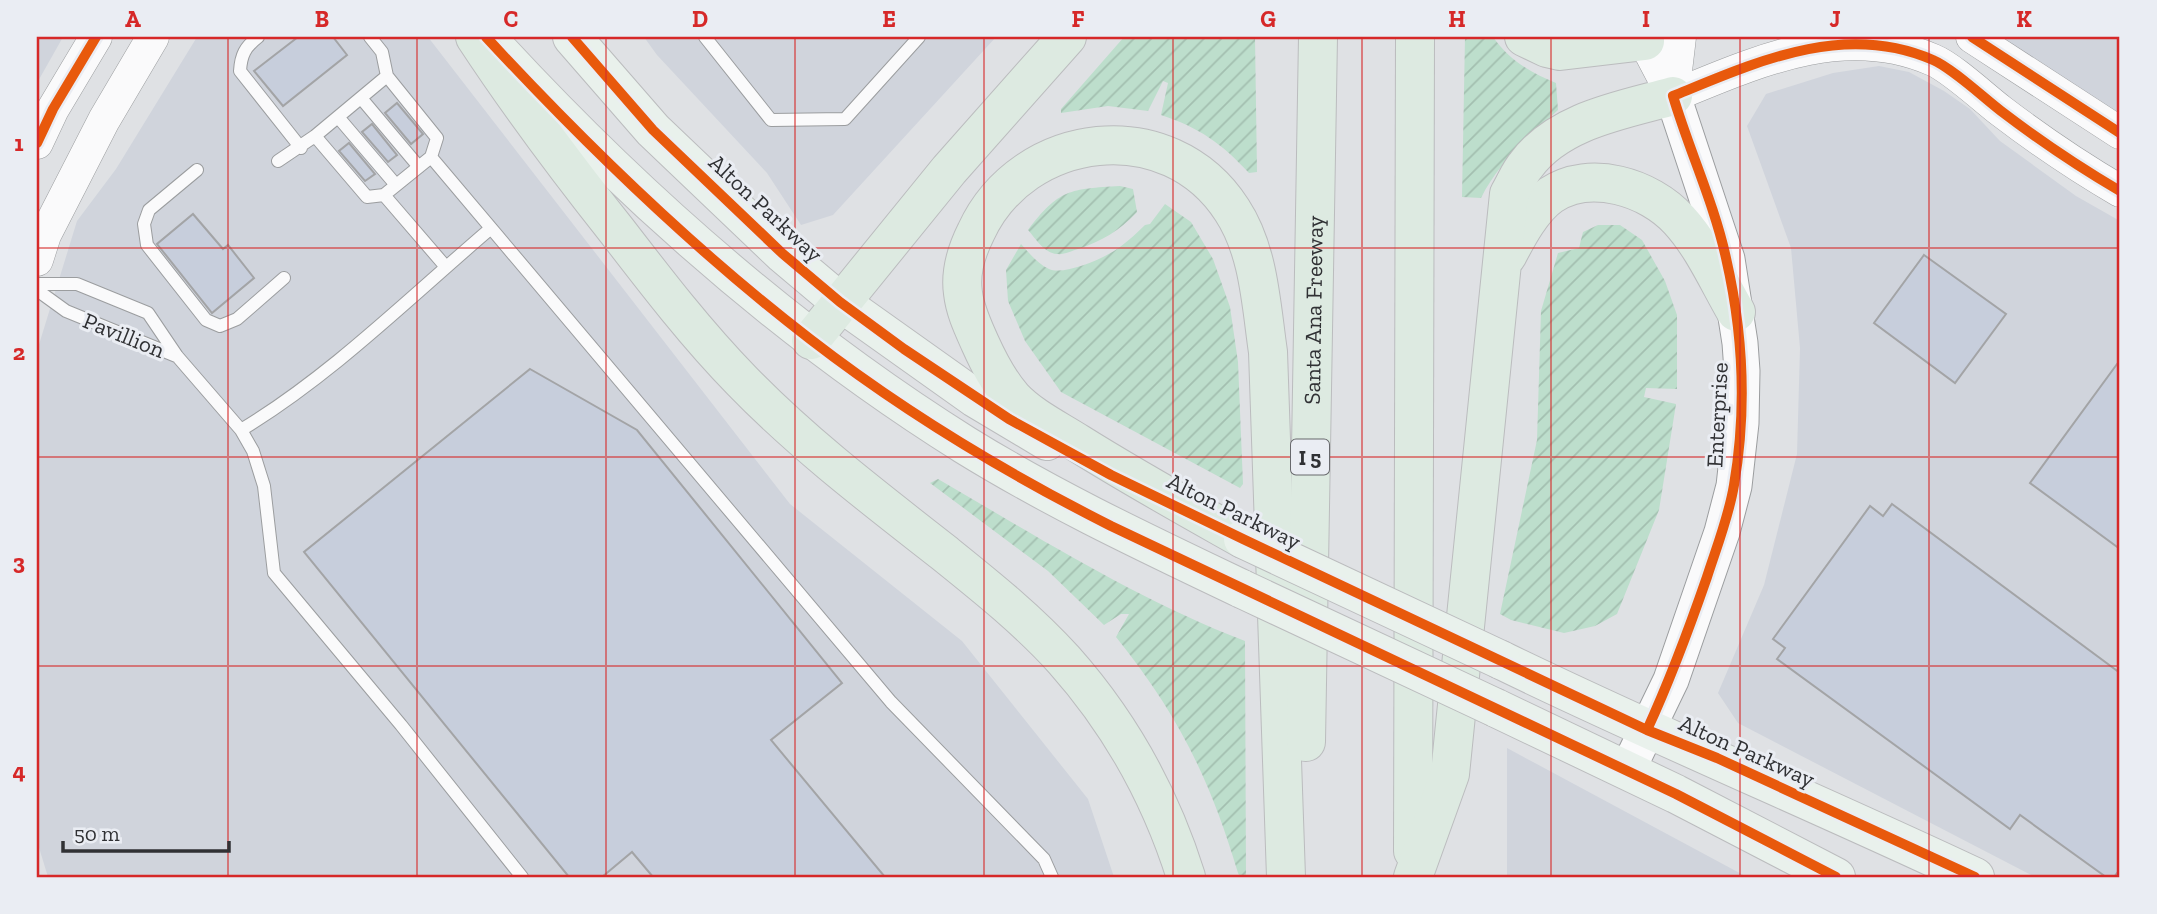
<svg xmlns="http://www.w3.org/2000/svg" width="2157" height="914" font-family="'Zilla Slab',serif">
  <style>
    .built { fill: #d0d4dc }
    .garden { fill: url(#garden-furrows) }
    .building { fill: #c7cedc; stroke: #a3a4a6; stroke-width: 2 }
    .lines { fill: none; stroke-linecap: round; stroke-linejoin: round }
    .service-casing { stroke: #9b9d9f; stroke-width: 14 }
    .tertiary-casing { stroke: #9b9d9f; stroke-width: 33 }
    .secondary-casing { stroke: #9b9d9f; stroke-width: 37 }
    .primary-casing { stroke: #bbbcbe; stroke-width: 40 }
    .motorway-casing { stroke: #bbbcbe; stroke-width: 40 }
    .service { stroke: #fafafb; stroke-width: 12 }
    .tertiary { stroke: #fafafb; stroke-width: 32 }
    .secondary { stroke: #fafafb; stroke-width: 35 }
    .primary { stroke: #e9f1ec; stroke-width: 38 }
    .motorway { stroke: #ddeae1; stroke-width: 38 }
    .primary-bridge-casing { stroke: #bbbcbe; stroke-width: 40; stroke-linecap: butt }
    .primary-bridge { stroke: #e9f1ec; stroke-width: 38 }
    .cycleway-casing { stroke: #eaedf3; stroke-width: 15 }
    .cycleway { stroke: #e8590c; stroke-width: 10 }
    .grid { fill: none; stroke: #d62828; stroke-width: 2; stroke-opacity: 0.55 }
    .labels { text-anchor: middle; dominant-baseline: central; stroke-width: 6; stroke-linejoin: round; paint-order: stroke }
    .shield { fill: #eaedf3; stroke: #68696d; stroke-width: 2 }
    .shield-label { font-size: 21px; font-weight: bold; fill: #303134 }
    .street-label { font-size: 23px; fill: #303134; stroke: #eaedf3 }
    .neatline { fill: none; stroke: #d62828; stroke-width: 2.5 }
    .grid-label { font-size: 23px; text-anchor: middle; font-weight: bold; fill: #d62828 }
  </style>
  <defs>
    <pattern id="garden-furrows" width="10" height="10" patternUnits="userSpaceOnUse" patternTransform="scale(1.75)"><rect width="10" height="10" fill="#bddecc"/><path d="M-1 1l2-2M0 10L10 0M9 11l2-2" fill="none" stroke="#a3bfb0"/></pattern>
  </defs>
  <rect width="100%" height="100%" fill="#dfe1e4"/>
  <path class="built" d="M 37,37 L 63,37 L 37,83 Z
    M 197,37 L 428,37 L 790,504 L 962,641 L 1088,799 L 1114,877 L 48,877 L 37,841 L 37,351 L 77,221 L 116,169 Z
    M 644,37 L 996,37 L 833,215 L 801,225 L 767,173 L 657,55 Z
    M 1972,37 L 2120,37 L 2120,132 Z
    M 1879,66 L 1909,72 L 1944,91 L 1970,109 L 2000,141 L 2076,196 L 2120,221 L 2120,877 L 2035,877 L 1738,723 L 1718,693 L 1764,585 L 1797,454 L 1800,348 L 1791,248 L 1747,126 L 1766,94 L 1833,73 Z
    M 1507,748 L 1747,877 L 1507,877 Z"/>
  <path class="garden" d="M 1124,37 L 1255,37 L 1257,172 L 1249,173 C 1221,143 1200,128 1161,115 L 1168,83 L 1163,81 L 1148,111 L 1108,106 L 1061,113 L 1061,109 Z
    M 1465,37 L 1493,37 C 1509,60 1530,72 1556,83 L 1558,110 C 1529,137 1499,162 1481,198 L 1462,197 Z
    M 1120,186 L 1133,189 L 1137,212 C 1119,231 1102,241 1078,249 C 1071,251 1064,255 1057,254 C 1044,253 1036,239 1028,230 C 1059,189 1070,189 1120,186 Z
    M 1165,204 L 1191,222 L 1213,259 L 1230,307 L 1238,362 L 1243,484 L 1240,488 L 1061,392 L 1025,341 L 1008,301 L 1006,270 L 1021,244 C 1029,253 1038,264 1049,269 C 1065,276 1107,257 1120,247 C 1129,240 1137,233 1145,225 L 1150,224 Z
    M 1598,225 L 1620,225 L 1642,240 L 1665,281 L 1677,315 L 1677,389 L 1646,388 L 1644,397 L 1676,404 L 1659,510 L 1617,614 L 1595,626 L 1564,633 L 1511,620 L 1500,614 L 1537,440 L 1541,311 L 1558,253 L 1579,248 L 1583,232 Z
    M 938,479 C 1038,537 1136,599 1245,641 L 1246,877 L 1240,877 L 1238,873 C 1210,779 1178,714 1116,637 L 1129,614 L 1121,614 L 1104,625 L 1048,571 L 930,483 Z"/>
  <path class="building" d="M 298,37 L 333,37 L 347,55 L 283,106 L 254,71 Z
    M 397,103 L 423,134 L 411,144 L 385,113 Z
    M 372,124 L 397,155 L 388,162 L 362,132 Z
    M 349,143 L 375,174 L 365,181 L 339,151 Z
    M 193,214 L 223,249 L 228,245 L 254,278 L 212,313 L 157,244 Z
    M 1924,255 L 2006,314 L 1955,383 L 1874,323 Z
    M 2120,360 L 2120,549 L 2030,483 Z
    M 530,369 L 637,430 L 842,683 L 771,740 L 885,877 L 653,877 L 632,852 L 602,877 L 569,877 L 304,552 Z
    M 1892,504 L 2120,673 L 2120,869 L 2114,877 L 2106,877 L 2020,815 L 2010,829 L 1777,659 L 1785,648 L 1773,639 L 1870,506 L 1883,516 Z"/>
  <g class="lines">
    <defs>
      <path id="service" d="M 258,37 C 245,47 241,55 240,71 L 301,148
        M 370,37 L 382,52 L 387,76
        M 705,37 L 771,120 L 845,119 L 919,37
        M 361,98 L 419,167
        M 338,117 L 396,185
        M 315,136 L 387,76 L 437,138 L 431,157 L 384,195 L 446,267
        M 431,157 L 891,702 L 1044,859 L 1052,877
        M 278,161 L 315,136 L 367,197 L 384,195
        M 197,170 L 149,210 L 144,224 L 147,245 L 206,320 L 220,326 L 237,319 L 284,278
        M 37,284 L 77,284 L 148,313 L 177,356 L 241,430 L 253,451 L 264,486 L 274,573 L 401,725 L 522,877
        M 37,290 L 66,311 L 176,356
        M 241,430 C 332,375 409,298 490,229"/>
      <path id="tertiary" d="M 1642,37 L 1673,96
        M 1972,37 L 2120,133
        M 1673,96 C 1756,62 1844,21 1933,60 C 1952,68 1984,98 2001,111 C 2039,140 2079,167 2120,191
        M 1673,96 L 1680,37
        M 37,143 L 53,109 L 96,37
        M 37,260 L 45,235 L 104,120 L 153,37"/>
      <path id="secondary" d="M 1627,771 L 1671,680 L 1722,532 L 1734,486 L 1741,423 L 1742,371 L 1740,343 L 1727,259 L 1673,96"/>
      <path id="primary" d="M 572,37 L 653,130 L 783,254 L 840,302 L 975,398 L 1047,441
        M 498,50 C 638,201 791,336 965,445 C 1054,500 1148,544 1242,589
        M 1501,660 C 1657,736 1818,803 1975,877
        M 1496,708 L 1676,794 L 1836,877"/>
      <g id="motorway">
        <path d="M 475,37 C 519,104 567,168 617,231 C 657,283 697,335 742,381 C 803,444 874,498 943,552 C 984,585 1028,620 1064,660 C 1120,723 1161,797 1186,877"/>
        <path d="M 1524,37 L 1547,48 L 1560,51 L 1645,41"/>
        <path d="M 1507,256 C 1517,237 1532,208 1551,195 C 1590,169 1649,187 1679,220 C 1703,246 1718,281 1736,312"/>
        <path d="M 811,340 L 949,170 L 1067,37"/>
        <path d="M 1243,539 C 1188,508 1132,477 1078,443 C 1056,429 1031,417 1013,398 C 998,381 989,363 980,343 C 973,327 965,311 963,293 C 960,273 967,250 976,232 C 1023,130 1169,112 1232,210 C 1259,251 1261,304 1268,352 L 1286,877"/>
        <path id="s1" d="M 1306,742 L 1318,37"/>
        <path d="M 1413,851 L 1415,37"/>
        <path d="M 1413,877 L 1450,774 L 1509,194 C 1515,184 1519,173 1526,165 C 1559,120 1623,110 1673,96"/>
      </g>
    </defs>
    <use href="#service" class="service-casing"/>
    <use href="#tertiary" class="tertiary-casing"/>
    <use href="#secondary" class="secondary-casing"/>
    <use href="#primary" class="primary-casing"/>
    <use href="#motorway" class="motorway-casing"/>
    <use href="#service" class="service"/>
    <use href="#tertiary" class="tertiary"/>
    <use href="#secondary" class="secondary"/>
    <use href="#primary" class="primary"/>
    <use href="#motorway" class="motorway"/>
    <defs>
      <path id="primary-bridge" d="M 1243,539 L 1501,660
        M 1242,589 L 1496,708"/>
    </defs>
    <use href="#primary-bridge" class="primary-bridge-casing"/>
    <use href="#primary-bridge" class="primary-bridge"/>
    <defs>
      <path id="cycleway" d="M 486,37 C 586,145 693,249 810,339 C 903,411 1006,473 1111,526 L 1676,794 L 1836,877
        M 572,37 L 653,130 L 783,254 L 840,302 L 904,349 L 1009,419 L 1111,475 L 1243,539 L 1647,730 L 1717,758 L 1975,877
        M 1972,37 L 2120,133
        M 37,143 L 53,109 L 96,37
        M 1647,730 C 1670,680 1689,629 1707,577 C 1717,546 1729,516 1734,485 C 1747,409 1743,332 1726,258 C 1714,203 1689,150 1673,96 C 1756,62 1844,21 1933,60 C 1952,68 1984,98 2001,111 C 2039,140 2079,167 2120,191"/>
    </defs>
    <use href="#cycleway" class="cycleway-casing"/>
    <use href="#cycleway" class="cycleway"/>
  </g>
  <path class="grid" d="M 228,37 L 228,877M 417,37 L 417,877M 606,37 L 606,877M 795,37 L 795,877M 984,37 L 984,877M 1173,37 L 1173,877M 1362,37 L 1362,877M 1551,37 L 1551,877M 1740,37 L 1740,877M 1929,37 L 1929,877M 37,248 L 2120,248M 37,457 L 2120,457M 37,666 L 2120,666"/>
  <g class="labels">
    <rect class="shield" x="1291" y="439.5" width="38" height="35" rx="5"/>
    <g class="shield-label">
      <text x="1310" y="457">I 5</text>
    </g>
    <g class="street-label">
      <text transform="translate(766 208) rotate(43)">Alton Parkway</text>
      <text stroke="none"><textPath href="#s1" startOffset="432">Santa Ana Freeway</textPath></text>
      <text transform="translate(124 335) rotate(22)">Pavillion</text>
      <text transform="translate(1717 415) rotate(-87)">Enterprise</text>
      <text transform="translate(1234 511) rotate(26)">Alton Parkway</text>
      <text transform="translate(1747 751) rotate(24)">Alton Parkway</text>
    </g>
  </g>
  <rect width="2157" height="914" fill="none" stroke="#eaedf3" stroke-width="77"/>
  <path d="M63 841v10h166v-10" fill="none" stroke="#303134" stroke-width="3.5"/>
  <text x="74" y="841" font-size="21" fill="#303134" stroke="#eaedf3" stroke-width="5" paint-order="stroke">50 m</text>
  <rect x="38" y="38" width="2080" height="838" class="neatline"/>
  <g class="grid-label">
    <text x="133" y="27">A</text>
    <text x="322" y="27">B</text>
    <text x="511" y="27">C</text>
    <text x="700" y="27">D</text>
    <text x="889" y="27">E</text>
    <text x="1078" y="27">F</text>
    <text x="1268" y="27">G</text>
    <text x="1457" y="27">H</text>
    <text x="1646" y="27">I</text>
    <text x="1835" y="27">J</text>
    <text x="2024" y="27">K</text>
    <text x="19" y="151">1</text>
    <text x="19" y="360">2</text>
    <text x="19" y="570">3</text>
    <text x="19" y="779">4</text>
  </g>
</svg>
